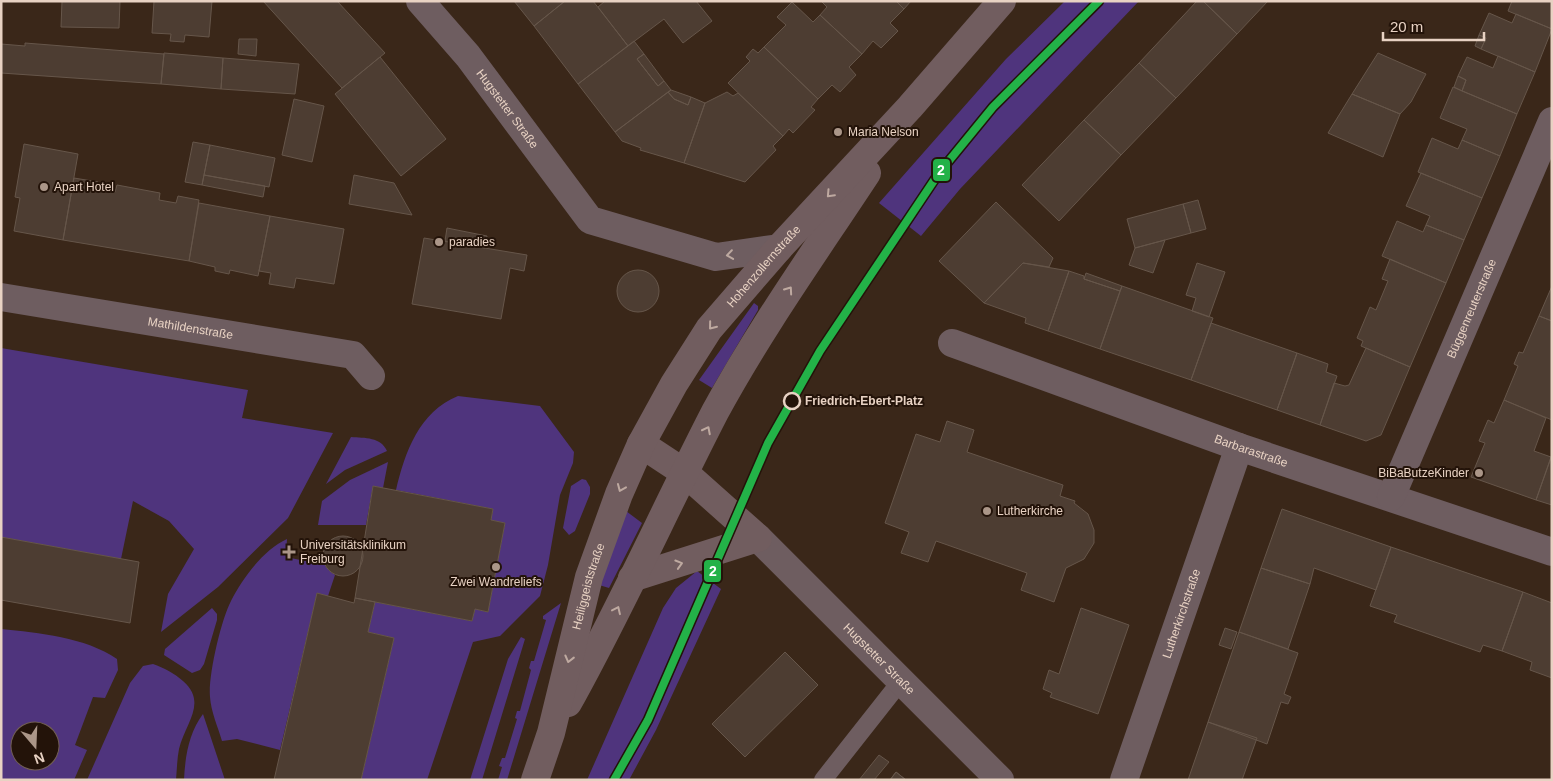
<svg xmlns="http://www.w3.org/2000/svg" width="1553" height="781" font-family="Helvetica,sans-serif">
  <style>
    .green { fill: #4f347d; fill-rule: evenodd }
    .building { fill: #4d3d32; stroke: #66564a }
    .lines { fill: none; stroke-linecap: round; stroke-linejoin: round }
    .service { stroke: #6e5d60; stroke-width: 18 }
    .minor { stroke: #6e5d60; stroke-width: 28 }
    .secondary { stroke: #715d5f; stroke-width: 28 }
    .tram-1-casing { stroke: #231309; stroke-width: 11 }
    .tram-1 { stroke: #23b248; stroke-width: 8 }
    .oneway { stroke: #bea9a0 }
    .oneway2 { stroke: #bda9a0 }
    .poi-dot { fill: #ab9688; stroke: #231309; stroke-width: 2 }
    .stop-dot { fill: #231309; stroke: #e8d2c3; stroke-width: 2.5 }
    .labels { text-anchor: middle; dominant-baseline: central; stroke-width: 4; stroke-linejoin: round; paint-order: stroke }
    .street-label { font-size: 12px; fill: #e8d2c3; stroke: #231309 }
    .poi-label { font-size: 12px; fill: #e8d2c3; stroke: #231309; text-anchor: start }
    .stop-label { font-size: 12px; font-weight: bold; fill: #e8d2c3; stroke: #231309; text-anchor: start }
    .line-badge { stroke: #231309; stroke-width: 2 }
    .badge-label { font-size: 14px; text-anchor: middle; font-weight: bold; fill: #fff }
  </style>
  <rect width="100%" height="100%" fill="#3a2719"/>
  <path class="green" d="M 1065,1 L 1139,1 L 960,189 L 921,236 L 879,203 L 1006,59 Z
    M 754,303 L 758,306 L 758,310 L 712,388 L 699,380 Z
    M 1,348 L 248,390 L 242,418 L 333,433 L 288,518 L 218,587 L 161,632 L 168,594 L 194,549 L 169,521 L 133,501 L 121,559 L 1,537 Z
    M 458,396 L 540,406 L 574,452 L 573,463 L 560,495 L 548,565 L 540,596 L 500,636 L 473,642 L 427,780 L 361,780 L 394,638 L 368,632 L 375,602 L 472,621 L 475,609 L 488,612 L 505,523 L 491,520 L 493,509 L 396,490 C 405,452 419,412 458,396 Z
    M 351,437 C 365,438 381,437 387,451 L 345,470 L 326,484 Z
    M 388,462 L 383,488 L 373,486 L 366,525 L 318,525 L 322,501 L 350,480 Z
    M 582,479 L 586,480 L 590,487 L 590,494 L 575,531 L 569,535 L 563,528 L 571,486 Z
    M 626,511 L 642,523 L 609,588 L 599,585 Z
    M 287,539 L 286,557 L 310,562 L 323,557 L 326,567 L 335,575 L 328,596 L 317,594 L 280,750 L 237,739 L 222,741 C 218,727 211,712 210,697 C 208,676 221,620 231,601 C 242,579 264,549 287,539 Z
    M 697,571 L 721,589 L 656,730 L 629,780 L 587,780 L 663,608 L 676,588 Z
    M 561,603 L 507,780 L 498,780 L 502,767 L 499,766 L 502,758 L 505,758 L 517,719 L 515,718 L 517,711 L 520,711 L 531,670 L 529,668 L 531,661 L 534,661 L 546,620 L 543,619 L 543,616 Z
    M 212,608 L 217,614 L 217,620 L 204,664 L 200,670 L 192,673 L 164,655 L 165,649 Z
    M 1,629 C 39,633 85,637 117,659 L 118,670 L 105,698 L 93,697 L 75,745 L 87,750 L 74,780 L 1,780 ZM 20,731 L 50,731 L 50,761 L 20,761 Z
    M 521,637 L 525,639 L 482,780 L 470,780 L 508,659 Z
    M 153,664 C 164,668 174,673 183,681 C 208,703 185,723 179,749 C 177,759 177,769 176,780 L 87,780 L 130,683 L 143,666 Z
    M 203,714 L 225,780 L 184,780 C 185,757 189,732 203,714 Z"/>
  <path class="building" d="M 62,1 L 120,1 L 119,28 L 61,27 Z
    M 154,1 L 212,1 L 209,37 L 185,35 L 184,42 L 170,41 L 171,34 L 152,33 Z
    M 263,1 L 337,1 L 385,53 L 342,88 Z
    M 514,1 L 565,1 L 534,26 Z
    M 565,1 L 593,1 L 628,46 L 578,84 L 534,26 Z
    M 605,1 L 696,1 L 712,21 L 683,43 L 664,19 L 628,46 L 598,7 Z
    M 821,1 L 896,1 L 904,9 L 890,23 L 898,31 L 881,48 L 873,41 L 862,54 L 820,15 L 827,7 Z
    M 896,1 L 911,1 L 904,9 Z
    M 1197,1 L 1203,1 L 1237,34 L 1176,98 L 1139,63 Z
    M 1203,1 L 1268,1 L 1237,34 Z
    M 1512,1 L 1552,1 L 1552,29 L 1508,11 Z
    M 792,2 L 813,22 L 820,15 L 862,54 L 849,67 L 856,75 L 840,92 L 832,85 L 818,99 L 764,47 L 786,25 L 777,17 Z
    M 1489,13 L 1512,23 L 1516,14 L 1552,29 L 1535,72 L 1481,49 L 1486,38 L 1479,35 Z
    M 1479,35 L 1486,38 L 1481,49 L 1475,46 Z
    M 239,39 L 257,39 L 256,56 L 238,54 Z
    M 634,41 L 644,54 L 637,59 L 658,86 L 664,81 L 671,90 L 615,132 L 578,84 Z
    M 25,43 L 164,54 L 161,84 L 1,73 L 1,44 L 25,46 Z
    M 764,47 L 818,99 L 811,107 L 815,110 L 793,133 L 789,129 L 783,136 L 728,83 L 750,61 L 746,57 L 753,49 L 758,53 Z
    M 164,53 L 223,58 L 221,89 L 161,84 Z
    M 1378,53 L 1426,74 L 1411,102 L 1400,114 L 1352,94 Z
    M 644,54 L 664,81 L 658,86 L 637,59 Z
    M 1498,56 L 1535,72 L 1517,114 L 1462,91 L 1466,80 L 1458,76 L 1467,57 L 1493,68 Z
    M 380,57 L 446,139 L 401,176 L 335,94 Z
    M 223,58 L 299,64 L 295,94 L 221,89 Z
    M 1139,63 L 1176,98 L 1121,155 L 1084,120 Z
    M 1458,76 L 1466,80 L 1462,91 L 1454,87 Z
    M 1453,87 L 1517,114 L 1500,156 L 1462,140 L 1467,129 L 1440,118 Z
    M 671,90 L 691,97 L 688,105 L 674,99 L 668,92 Z
    M 668,92 L 674,99 L 688,105 L 691,97 L 705,103 L 684,163 L 640,150 L 641,148 L 622,141 L 615,132 Z
    M 727,92 L 733,96 L 738,93 L 783,136 L 773,146 L 776,150 L 745,182 L 684,163 L 705,103 Z
    M 1352,94 L 1400,114 L 1383,157 L 1328,133 Z
    M 294,99 L 324,106 L 312,162 L 282,155 Z
    M 1084,120 L 1121,155 L 1059,221 L 1022,185 Z
    M 1432,138 L 1458,149 L 1462,140 L 1500,156 L 1482,198 L 1418,172 Z
    M 193,142 L 210,145 L 202,185 L 185,182 Z
    M 24,144 L 78,154 L 63,240 L 14,231 L 20,198 L 15,197 Z
    M 210,145 L 275,158 L 269,187 L 204,175 Z
    M 1421,173 L 1482,198 L 1464,240 L 1426,225 L 1430,216 L 1406,206 Z
    M 204,175 L 265,186 L 263,197 L 202,185 Z
    M 354,175 L 394,183 L 412,215 L 349,204 Z
    M 74,178 L 98,182 L 97,189 L 115,192 L 117,185 L 160,193 L 159,200 L 176,203 L 178,196 L 199,200 L 189,261 L 63,240 Z
    M 1198,200 L 1206,229 L 1191,233 L 1183,204 Z
    M 996,202 L 1053,258 L 1049,267 L 1023,263 L 984,303 L 939,261 Z
    M 199,203 L 270,216 L 258,276 L 230,270 L 229,274 L 215,271 L 215,267 L 189,261 Z
    M 1183,204 L 1191,233 L 1135,248 L 1127,219 Z
    M 270,216 L 344,229 L 334,284 L 296,278 L 294,288 L 269,284 L 271,273 L 259,271 Z
    M 1397,221 L 1423,232 L 1426,225 L 1464,240 L 1446,283 L 1382,256 Z
    M 447,228 L 487,236 L 485,248 L 445,241 Z
    M 424,238 L 527,255 L 524,271 L 510,268 L 501,319 L 412,304 Z
    M 1165,240 L 1153,273 L 1129,265 L 1135,248 Z
    M 1390,259 L 1446,283 L 1410,367 L 1361,346 L 1363,341 L 1357,338 L 1370,307 L 1376,310 L 1388,281 L 1382,279 Z
    M 1023,263 L 1069,271 L 1048,331 L 1025,323 L 1026,318 L 984,303 Z
    M 1197,263 L 1225,272 L 1209,317 L 1192,311 L 1196,298 L 1186,295 Z
    M617 291a21 21 0 1 1 42 0a21 21 0 1 1-42 0Z
    M 1069,271 L 1084,276 L 1084,279 L 1120,291 L 1100,349 L 1048,331 Z
    M 1086,273 L 1122,286 L 1120,291 L 1084,279 Z
    M 1122,286 L 1213,318 L 1191,380 L 1100,349 Z
    M 1552,286 L 1552,321 L 1539,316 Z
    M 1539,316 L 1552,321 L 1552,420 L 1504,400 L 1518,366 L 1514,364 L 1519,352 L 1523,353 Z
    M 1211,323 L 1297,353 L 1277,410 L 1191,380 Z
    M 1366,348 L 1410,367 L 1381,435 L 1366,441 L 1320,425 L 1334,383 L 1345,386 L 1349,385 Z
    M 1297,353 L 1328,364 L 1326,372 L 1337,376 L 1320,425 L 1277,410 Z
    M 1504,400 L 1546,418 L 1534,451 L 1551,457 L 1536,500 L 1471,477 L 1485,443 L 1479,441 L 1488,420 L 1494,423 Z
    M 947,421 L 974,430 L 967,452 L 1063,485 L 1060,496 L 1075,501 L 1074,503 L 1088,514 L 1094,530 L 1094,543 L 1084,559 L 1066,568 L 1054,602 L 1021,590 L 1027,573 L 939,542 L 936,541 L 928,562 L 901,553 L 909,532 L 885,523 L 916,434 L 940,442 Z
    M 1552,455 L 1552,505 L 1536,500 Z
    M 373,486 L 493,509 L 491,520 L 505,523 L 488,612 L 475,609 L 472,621 L 355,598 Z
    M 1282,509 L 1391,547 L 1376,590 L 1314,568 L 1310,584 L 1261,568 Z
    M323 556a20 20 0 1 1 40 0a20 20 0 1 1-40 0Z
    M 1,537 L 139,562 L 130,623 L 1,600 Z
    M 1391,547 L 1523,592 L 1502,651 L 1483,645 L 1480,652 L 1394,622 L 1397,615 L 1370,606 Z
    M 1261,568 L 1310,584 L 1288,649 L 1239,632 Z
    M 1523,592 L 1552,603 L 1552,678 L 1530,670 L 1532,662 L 1502,651 Z
    M 317,593 L 354,603 L 355,598 L 375,602 L 368,632 L 394,638 L 361,780 L 274,780 Z
    M 1081,608 L 1129,625 L 1098,714 L 1050,697 L 1052,693 L 1043,689 L 1049,670 L 1059,674 Z
    M 1225,628 L 1237,632 L 1231,649 L 1219,645 Z
    M 1239,632 L 1298,653 L 1284,694 L 1291,697 L 1288,704 L 1281,702 L 1267,744 L 1208,722 Z
    M 785,652 L 818,685 L 745,757 L 712,724 Z
    M 1208,722 L 1257,738 L 1242,780 L 1188,780 Z
    M 879,755 L 889,762 L 874,780 L 859,780 Z
    M 896,772 L 906,780 L 890,780 Z
    M 896,772 L 906,780 L 890,780 Z"/>
  <g class="lines">
    <path class="service" d="M 823,780 L 901,681"/>
    <g class="minor">
      <path id="s1" d="M 420,1 L 468,56 L 590,220 L 716,257 L 779,248"/>
      <path id="s2" d="M 1,297 L 353,355 L 371,376"/>
      <path id="s3" d="M 952,343 L 1239,447 L 1552,552"/>
      <path id="s4" d="M 1391,497 L 1552,121"/>
      <path id="s5" d="M 758,538 L 1000,780"/>
      <path id="s6" d="M 1124,780 L 1239,447"/>
    </g>
    <g class="secondary">
      <path d="M 632,578 L 758,538 L 685,473 L 641,444"/>
      <path d="M 568,703 C 621,608 665,509 715,412 C 760,329 815,252 867,173"/>
      <path id="s7" d="M 535,780 L 551,733 L 589,577 L 619,494 L 641,444 L 674,384 L 709,329 L 779,248 L 910,107 L 1002,1"/>
    </g>
    <defs>
      <path id="tram-1" d="M 614,780 L 648,720 L 768,443 L 820,351 L 939,173 L 993,107 L 1099,1"/>
    </defs>
    <use href="#tram-1" class="tram-1-casing"/>
    <use href="#tram-1" class="tram-1"/>
  </g>
  <defs><path id="oneway-chevron" d="M-2-3.5L2.5 0L-2 3.5" fill="none" stroke-width="1.6" stroke-linecap="round" stroke-linejoin="round" transform="scale(1.25)"/></defs>
  <g class="oneway">
    <use href="#oneway-chevron" transform="translate(830 194) rotate(133)"/>
    <use href="#oneway-chevron" transform="translate(789 290) rotate(-55)"/>
    <use href="#oneway-chevron" transform="translate(712 326) rotate(129)"/>
    <use href="#oneway-chevron" transform="translate(707 430) rotate(-63)"/>
    <use href="#oneway-chevron" transform="translate(621 488) rotate(113)"/>
    <use href="#oneway-chevron" transform="translate(679 564) rotate(-17)"/>
    <use href="#oneway-chevron" transform="translate(617 610) rotate(-65)"/>
    <use href="#oneway-chevron" transform="translate(569 659) rotate(104)"/>
  </g>
  <use class="oneway2" href="#oneway-chevron" transform="translate(730 255) rotate(172)"/>
  <g class="poi-dot">
    <circle cx="838" cy="132" r="5"/>
    <circle cx="44" cy="187" r="5"/>
    <circle cx="439" cy="242" r="5"/>
    <circle cx="1479" cy="473" r="5"/>
    <circle cx="987" cy="511" r="5"/>
    <path d="M286.5 544.5h5v5h5v5h-5v5h-5v-5h-5v-5h5z"/>
    <circle cx="496" cy="567" r="5"/>
  </g>
  <circle class="stop-dot" cx="792" cy="401" r="8"/>
  <g class="labels">
    <g class="street-label">
      <text stroke="none"><textPath href="#s1" startOffset="139">Hugstetter Straße</textPath></text>
      <text stroke="none"><textPath href="#s7" startOffset="570">Hohenzollernstraße</textPath></text>
      <text stroke="none"><textPath href="#s4" startOffset="205">Büggenreuterstraße</textPath></text>
      <text stroke="none"><textPath href="#s2" startOffset="192">Mathildenstraße</textPath></text>
      <text stroke="none"><textPath href="#s3" startOffset="318">Barbarastraße</textPath></text>
      <text stroke="none"><textPath href="#s7" startOffset="201">Heiliggeiststraße</textPath></text>
      <text stroke="none"><textPath href="#s6" startOffset="176">Lutherkirchstraße</textPath></text>
      <text stroke="none"><textPath href="#s5" startOffset="171">Hugstetter Straße</textPath></text>
    </g>
    <g class="poi-label">
      <text x="848" y="132">Maria Nelson</text>
      <text x="54" y="187">Apart Hotel</text>
      <text x="449" y="242">paradies</text>
      <text x="1469" y="473" text-anchor="end">BiBaButzeKinder</text>
      <text x="997" y="511">Lutherkirche</text>
      <text x="300" y="545">Universitätsklinikum<tspan x="300" dy="14">Freiburg</tspan></text>
      <text x="496" y="582" text-anchor="middle">Zwei Wandreliefs</text>
    </g>
    <g class="stop-label">
      <text x="805" y="401">Friedrich-Ebert-Platz</text>
    </g>
  </g>
  <g class="line-badge">
    <rect x="932" y="158" width="19" height="24" rx="5" fill="#23b248"/>
    <rect x="703" y="559" width="19" height="24" rx="5" fill="#23b248"/>
  </g>
  <g class="badge-label">
    <text x="941" y="175">2</text>
    <text x="713" y="576">2</text>
  </g>
  <rect width="1553" height="781" fill="none" stroke="#e8d2c3" stroke-width="5"/>
  <g transform="translate(35 746) rotate(161)"><circle r="24" fill="#231309" stroke="#725f53"/>
  <path d="M0-4L9 19L0 12L-9 19Z" fill="#ab9688"/>
  <text y="-8" font-size="14" font-weight="bold" text-anchor="middle" fill="#e8d2c3">N</text>
  </g>
  <path d="M1383 32v8h101v-8" fill="none" stroke="#e8d2c3" stroke-width="2.5"/>
  <text x="1390" y="32" font-size="15" fill="#e8d2c3" stroke="#231309" stroke-width="4" paint-order="stroke">20 m</text>
</svg>
